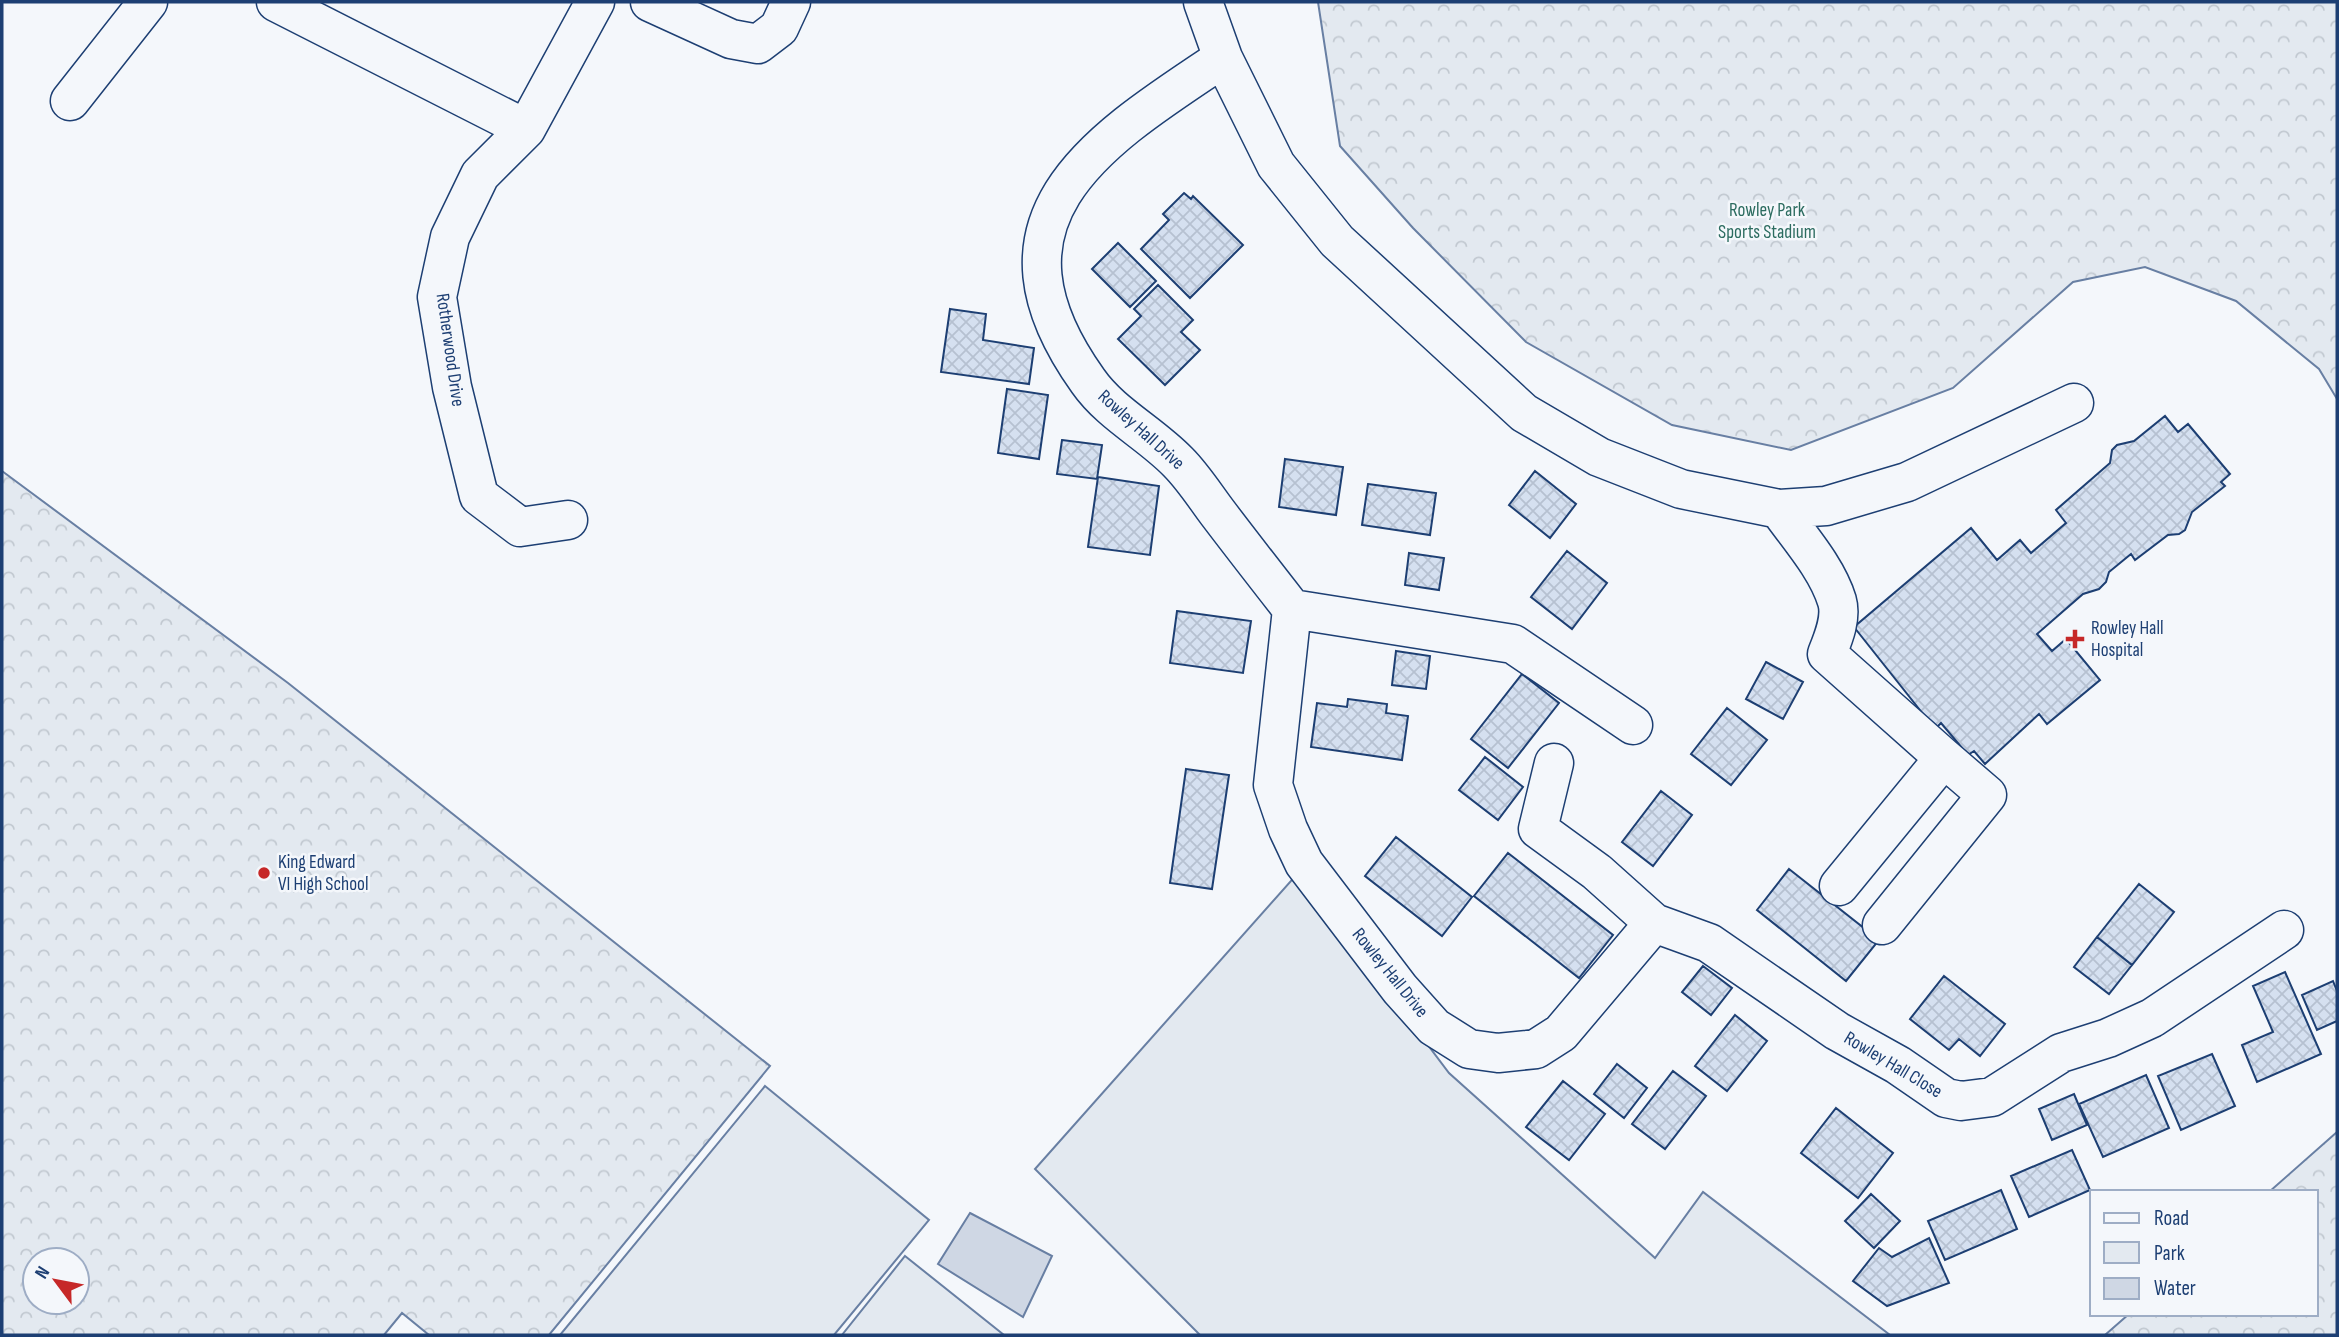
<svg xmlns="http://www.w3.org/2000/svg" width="2339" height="1337" font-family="'Sofia Sans Condensed',sans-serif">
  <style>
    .green { fill: #e3e9f0; stroke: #687fa3; stroke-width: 2 }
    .forest { fill: url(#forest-crowns); stroke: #687fa3; stroke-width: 2; fill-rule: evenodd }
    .water { fill: #cfd7e4; stroke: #687fa3; stroke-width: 2 }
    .building { fill: url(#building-cross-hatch); stroke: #1d3f73; stroke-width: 2 }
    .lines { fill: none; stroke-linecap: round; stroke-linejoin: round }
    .minor-casing { stroke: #1d3f73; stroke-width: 41 }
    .minor { stroke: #f4f7fb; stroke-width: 38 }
    .poi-dot { fill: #c62828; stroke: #f4f7fb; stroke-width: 2.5 }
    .labels { text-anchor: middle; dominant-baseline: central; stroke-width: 5; stroke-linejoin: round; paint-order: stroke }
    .park-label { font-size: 19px; fill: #2c6c60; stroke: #f4f7fb }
    .street-label { font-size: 19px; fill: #1d3f73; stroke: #f4f7fb }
    .poi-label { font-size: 19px; fill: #1d3f73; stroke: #f4f7fb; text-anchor: start }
  </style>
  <defs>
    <pattern id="forest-crowns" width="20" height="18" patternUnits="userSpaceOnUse" patternTransform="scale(1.75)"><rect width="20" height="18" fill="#e3e9f0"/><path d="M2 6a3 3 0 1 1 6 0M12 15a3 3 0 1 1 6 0" fill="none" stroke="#c2c9d1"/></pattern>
    <pattern id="building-cross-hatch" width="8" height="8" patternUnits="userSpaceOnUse" patternTransform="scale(1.75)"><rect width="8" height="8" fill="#d5e0f0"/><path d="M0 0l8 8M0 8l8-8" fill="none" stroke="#b6c1d1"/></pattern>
  </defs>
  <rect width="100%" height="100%" fill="#f4f7fb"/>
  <path class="green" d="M 1298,873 L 1449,1073 L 1655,1258 L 1703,1192 L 1890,1335 L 1200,1335 L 1035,1169 Z
    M 765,1086 L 929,1220 L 834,1335 L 560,1335 Z
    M 905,1256 L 1004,1335 L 842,1335 Z"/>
  <path class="forest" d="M 1318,2 L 2337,2 L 2337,399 L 2319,369 L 2236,301 L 2145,267 L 2073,282 L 1953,388 L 1791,450 L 1672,425 L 1526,342 L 1413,228 L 1340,146 Z
    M 2,471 L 288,683 L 770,1066 L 549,1335 L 429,1335 L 402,1313 L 384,1335 L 2,1335 ZM 35,1260 L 77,1260 L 77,1302 L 35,1302 Z
    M 2337,1132 L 2337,1335 L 2105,1335 L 2129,1314 L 2316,1314 L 2316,1192 L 2269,1192 Z"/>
  <path class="water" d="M 970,1213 L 1052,1256 L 1023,1317 L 938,1264 Z"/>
  <path class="building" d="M 1184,193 L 1191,199 L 1193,196 L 1243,245 L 1190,298 L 1141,249 L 1169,220 L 1163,214 Z
    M 1118,243 L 1156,281 L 1130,307 L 1092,269 Z
    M 1158,285 L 1193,320 L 1181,332 L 1200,350 L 1165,385 L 1118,339 L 1141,316 L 1134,309 Z
    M 950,309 L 986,314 L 983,340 L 1034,348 L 1029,384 L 941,372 Z
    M 1007,389 L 1048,395 L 1039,459 L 998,453 Z
    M 2165,416 L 2178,432 L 2188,424 L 2230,474 L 2221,482 L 2225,486 L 2192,512 L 2185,530 L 2179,534 L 2168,535 L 2135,560 L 2131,554 L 2109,572 L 2106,582 L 2099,589 L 2083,594 L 2037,634 L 2052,651 L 2066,639 L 2100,680 L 2047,724 L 2039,714 L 1985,764 L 1974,751 L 1968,755 L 1941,723 L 1935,729 L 1854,627 L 1971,528 L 1997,560 L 2020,540 L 2031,553 L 2066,523 L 2056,510 L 2110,463 L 2112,450 L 2117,445 L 2134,441 Z
    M 1062,440 L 1102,445 L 1097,479 L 1057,474 Z
    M 1285,459 L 1343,467 L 1336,515 L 1279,507 Z
    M 1535,471 L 1576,504 L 1550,538 L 1509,505 Z
    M 1098,477 L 1159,486 L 1150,555 L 1088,547 Z
    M 1368,484 L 1436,493 L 1430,535 L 1362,525 Z
    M 1567,551 L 1607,583 L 1572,629 L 1531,597 Z
    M 1409,553 L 1444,558 L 1439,590 L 1405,585 Z
    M 1177,611 L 1251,621 L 1243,673 L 1170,663 Z
    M 1396,651 L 1430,656 L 1426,689 L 1392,685 Z
    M 1766,662 L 1803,682 L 1783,719 L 1746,699 Z
    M 1522,674 L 1559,703 L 1508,768 L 1471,739 Z
    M 1348,699 L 1387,704 L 1386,713 L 1408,716 L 1402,760 L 1311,747 L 1317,703 L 1347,707 Z
    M 1727,708 L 1767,740 L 1731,785 L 1691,754 Z
    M 1485,757 L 1523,787 L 1498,820 L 1459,790 Z
    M 1186,769 L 1229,775 L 1212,889 L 1170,883 Z
    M 1661,791 L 1692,815 L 1653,866 L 1622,842 Z
    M 1396,837 L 1472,897 L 1442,936 L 1365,876 Z
    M 1508,853 L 1613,935 L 1579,978 L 1474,896 Z
    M 1789,869 L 1879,940 L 1846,981 L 1757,910 Z
    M 2139,884 L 2174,912 L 2132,965 L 2097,937 Z
    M 2097,937 L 2132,965 L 2109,994 L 2074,967 Z
    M 1703,966 L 1732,988 L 1711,1015 L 1682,992 Z
    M 2285,972 L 2321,1054 L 2257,1082 L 2242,1045 L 2273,1032 L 2253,986 Z
    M 1944,976 L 2005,1024 L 1980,1056 L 1959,1039 L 1949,1050 L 1910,1019 Z
    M 2333,981 L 2337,991 L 2337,1021 L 2317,1030 L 2302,995 Z
    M 1735,1015 L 1767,1041 L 1727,1091 L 1695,1066 Z
    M 2212,1054 L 2235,1106 L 2181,1130 L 2158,1076 Z
    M 1617,1064 L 1647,1088 L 1624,1118 L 1594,1094 Z
    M 1673,1071 L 1706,1096 L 1665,1149 L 1632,1124 Z
    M 2146,1075 L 2169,1128 L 2103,1157 L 2079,1104 Z
    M 1563,1081 L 1605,1114 L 1569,1160 L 1526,1127 Z
    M 2074,1094 L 2087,1125 L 2052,1140 L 2039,1109 Z
    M 1836,1108 L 1893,1153 L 1858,1198 L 1801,1153 Z
    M 2072,1150 L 2090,1190 L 2029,1217 L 2011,1176 Z
    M 2001,1190 L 2017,1229 L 1945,1260 L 1928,1221 Z
    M 1871,1194 L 1900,1221 L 1874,1248 L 1845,1221 Z
    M 1929,1238 L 1949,1283 L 1887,1306 L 1853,1281 L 1879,1248 L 1892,1257 Z"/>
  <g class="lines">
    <defs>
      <path id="minor" d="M 276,2 L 526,129
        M 650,2 L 731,39 L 758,44 L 779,28 L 791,2
        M 1203,2 L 1223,58 L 1276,165 L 1337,241 L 1524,413 L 1599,457 L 1681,489 L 1779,509 L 1826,506 L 1907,482 L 2074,403
        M 1223,58 C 1096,142 972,219 1088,381 C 1111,414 1150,433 1178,462 C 1193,477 1205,496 1217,512 C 1242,545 1267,577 1292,609 L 1273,785 L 1288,829 L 1304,863 L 1400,989 L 1434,1027 L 1469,1049 L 1498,1053 L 1536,1049 L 1561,1033 L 1654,923 L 1597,872 L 1538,829 L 1554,763
        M 70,101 L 148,2
        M 1779,509 C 1799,537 1827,568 1837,601 C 1842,618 1833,639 1827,654 L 1944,758 L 1839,886
        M 568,520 L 520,527 L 479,496 L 452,387 L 437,297 L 450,237 L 480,175 L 526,129 L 595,2
        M 1292,609 L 1513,644 L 1633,725
        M 1654,923 L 1709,943 L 1837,1031 L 1898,1065 L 1946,1098 L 1961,1101 L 1992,1097 L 2061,1053 L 2108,1038 L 2152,1018 L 2284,930
        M 1882,925 L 1987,795 L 1944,758"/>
    </defs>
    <use href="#minor" class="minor-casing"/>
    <use href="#minor" class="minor"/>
  </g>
  <g class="poi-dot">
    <path d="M2071.5 628.5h7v7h7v7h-7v7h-7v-7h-7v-7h7z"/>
    <circle cx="264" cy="873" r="7"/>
  </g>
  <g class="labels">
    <g class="park-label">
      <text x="1767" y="210">Rowley Park<tspan x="1767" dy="22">Sports Stadium</tspan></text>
    </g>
    <g class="street-label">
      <text transform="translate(450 350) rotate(82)">Rotherwood Drive</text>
      <text transform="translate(1141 430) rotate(42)">Rowley Hall Drive</text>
      <text transform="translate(1390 973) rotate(51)">Rowley Hall Drive</text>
      <text transform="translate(1893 1065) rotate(31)">Rowley Hall Close</text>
    </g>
    <g class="poi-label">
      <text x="2091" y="628">Rowley Hall<tspan x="2091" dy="22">Hospital</tspan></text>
      <text x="278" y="862">King Edward<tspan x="278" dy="22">VI High School</tspan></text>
    </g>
  </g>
  <rect width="2339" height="1337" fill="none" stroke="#1d3f73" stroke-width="7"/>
  <rect x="2090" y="1190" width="228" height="126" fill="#f4f7fb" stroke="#9eadc5" stroke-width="2"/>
  <rect x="2104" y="1213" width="35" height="10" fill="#f4f7fb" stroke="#9eadc5" stroke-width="2"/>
  <text x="2154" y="1225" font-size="21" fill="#1d3f73">Road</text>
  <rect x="2104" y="1242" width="35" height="21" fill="#e3e9f0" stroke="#9eadc5" stroke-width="2"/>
  <text x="2154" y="1260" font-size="21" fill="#1d3f73">Park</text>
  <rect x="2104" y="1278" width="35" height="21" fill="#cfd7e4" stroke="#9eadc5" stroke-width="2"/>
  <text x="2154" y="1295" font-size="21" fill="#1d3f73">Water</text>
  <g transform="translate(56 1281) rotate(302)"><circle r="33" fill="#f4f7fb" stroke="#9eadc5" stroke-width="2"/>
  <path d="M0-5L12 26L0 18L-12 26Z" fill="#c62828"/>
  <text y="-10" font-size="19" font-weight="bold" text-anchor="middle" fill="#1d3f73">N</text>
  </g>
</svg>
